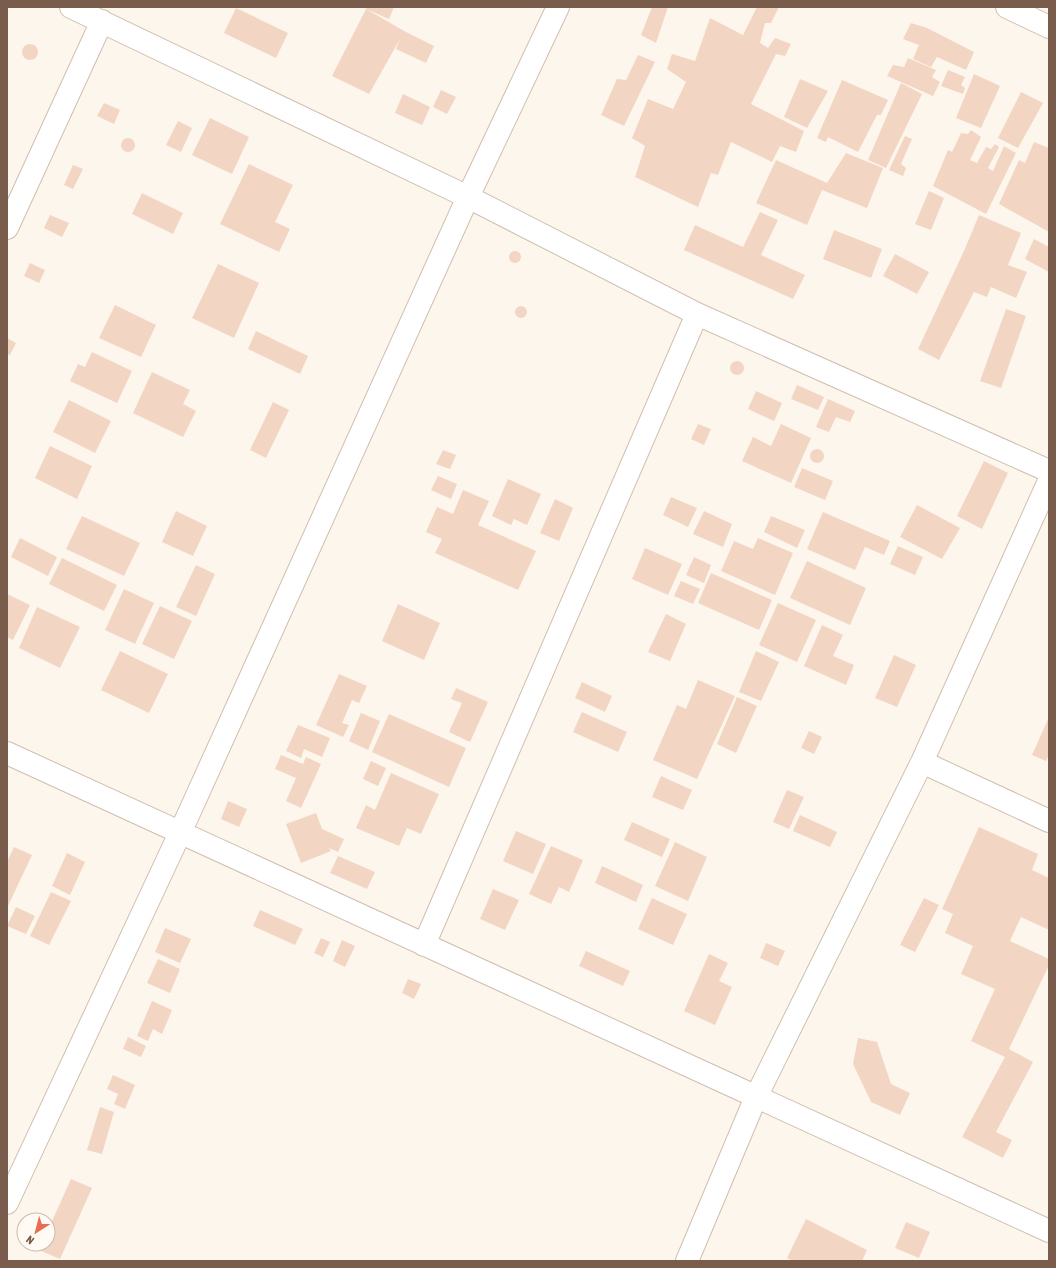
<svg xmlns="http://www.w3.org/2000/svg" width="1056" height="1268" font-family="'Asap Condensed',sans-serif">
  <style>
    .building { fill: #f3d5c3 }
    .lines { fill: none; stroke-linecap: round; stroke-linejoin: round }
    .minor-casing { stroke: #d1beb0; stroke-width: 24 }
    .minor { stroke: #fff; stroke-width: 22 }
  </style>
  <rect width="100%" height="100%" fill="#fdf6ec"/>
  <path class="building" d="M 367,7 L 394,7 L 389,19 L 366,9 Z
    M 652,7 L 668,7 L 656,43 L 641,35 Z
    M 757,7 L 779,7 L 771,23 L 765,23 L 760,43 L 768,48 L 775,38 L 791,44 L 785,56 L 776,54 L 751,104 L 804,131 L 796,152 L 780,146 L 772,162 L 731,142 L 718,175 L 711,173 L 698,207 L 635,177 L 645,146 L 632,138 L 648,99 L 673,109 L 686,82 L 667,69 L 672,54 L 695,61 L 710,18 L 743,35 Z
    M 236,8 L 288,33 L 276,58 L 224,33 Z
    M 366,9 L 404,31 L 434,46 L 426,63 L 396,49 L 400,39 L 369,94 L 332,76 Z
    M 911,23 L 927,28 L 974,52 L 966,70 L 937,57 L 931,67 L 913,59 L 919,45 L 903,39 Z
    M22 52a8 8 0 1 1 16 0a8 8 0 1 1-16 0Z
    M 638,55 L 655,62 L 624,126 L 601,115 L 617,79 L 626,80 Z
    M 908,58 L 936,70 L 932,77 L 940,82 L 933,96 L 887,76 L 893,65 L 904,67 Z
    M 948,70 L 965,77 L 961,85 L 965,88 L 963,94 L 941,86 Z
    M 974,74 L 1000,86 L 981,128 L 956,118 Z
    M 800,79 L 828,91 L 807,128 L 784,117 Z
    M 842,80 L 888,100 L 881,115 L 877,115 L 858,152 L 828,137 L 826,142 L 817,138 Z
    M 901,83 L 922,94 L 886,168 L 868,160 Z
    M 441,90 L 456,97 L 447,114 L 433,107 Z
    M 1021,92 L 1043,103 L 1018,148 L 998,138 Z
    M 403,94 L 430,107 L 422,125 L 395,113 Z
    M 104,103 L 120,110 L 114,124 L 97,116 Z
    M 210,118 L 249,137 L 232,174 L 192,155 Z
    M 178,121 L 192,128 L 181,152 L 166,145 Z
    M 971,130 L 981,137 L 970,160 L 977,163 L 986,147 L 991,149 L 995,144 L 999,147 L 988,168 L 993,171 L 1004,146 L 1016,153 L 986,214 L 933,186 L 948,150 L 952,152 L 961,133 L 968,134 Z
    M 905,136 L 912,139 L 901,164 L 906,168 L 903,176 L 889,170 Z
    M121 145a7 7 0 1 1 14 0a7 7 0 1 1-14 0Z
    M 1034,142 L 1049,148 L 1049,232 L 999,204 L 1019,160 L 1025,163 Z
    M 846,153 L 883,168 L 867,208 L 822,190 L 807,225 L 756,203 L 776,160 L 827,183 Z
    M 249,164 L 293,185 L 275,222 L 290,229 L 279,252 L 220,224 Z
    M 73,165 L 83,169 L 73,189 L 64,185 Z
    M 929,191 L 944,198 L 931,230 L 915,224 Z
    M 142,193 L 183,213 L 173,234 L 132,214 Z
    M 760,212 L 778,220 L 761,255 L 805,275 L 793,299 L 684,250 L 695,225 L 743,247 Z
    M 50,215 L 69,223 L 62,237 L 44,228 Z
    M 979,215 L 1021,233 L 1008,265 L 1027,272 L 1016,298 L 991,287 L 987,297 L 974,292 L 939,360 L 918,349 L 964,251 Z
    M 834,230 L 882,249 L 871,278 L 823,259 Z
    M 1034,239 L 1049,247 L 1049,272 L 1025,259 Z
    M509 257a6 6 0 1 1 12 0a6 6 0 1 1-12 0Z
    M 895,254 L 929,272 L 917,294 L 883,276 Z
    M 30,263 L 45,270 L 39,283 L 24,276 Z
    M 218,264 L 259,283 L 234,338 L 192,318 Z
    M 115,305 L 156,325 L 141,357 L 99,338 Z
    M515 312a6 6 0 1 1 12 0a6 6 0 1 1-12 0Z
    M 1006,309 L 1026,316 L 1001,388 L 980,381 Z
    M 256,331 L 308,356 L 300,374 L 248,349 Z
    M 7,338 L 16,343 L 10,355 L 7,354 Z
    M 92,352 L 132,371 L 117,403 L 70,381 L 78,364 L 85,367 Z
    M730 368a7 7 0 1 1 14 0a7 7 0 1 1-14 0Z
    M 152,372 L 190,390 L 183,404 L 196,411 L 183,437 L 133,413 Z
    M 797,385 L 824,397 L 818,410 L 791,399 Z
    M 756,391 L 782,403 L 774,421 L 748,409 Z
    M 828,399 L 855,411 L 850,422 L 836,417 L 829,432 L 816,427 Z
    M 69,400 L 111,421 L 95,453 L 53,432 Z
    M 273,402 L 289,410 L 266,458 L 250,450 Z
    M 698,424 L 711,429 L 704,445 L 691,439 Z
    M 781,424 L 811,438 L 791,483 L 742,461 L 753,437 L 771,446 Z
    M 50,446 L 92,466 L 77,499 L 35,478 Z
    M810 456a7 7 0 1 1 14 0a7 7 0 1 1-14 0Z
    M 443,450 L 456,455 L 450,469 L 436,464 Z
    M 984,461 L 1008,473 L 982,529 L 957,516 Z
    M 802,468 L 833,481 L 825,500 L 794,487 Z
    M 438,476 L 457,484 L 451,499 L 431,490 Z
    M 508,479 L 541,494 L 527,525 L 514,519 L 511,525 L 492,516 Z
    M 463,490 L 489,501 L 478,525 L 536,551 L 518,590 L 435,553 L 442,539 L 426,532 L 437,507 L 453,514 Z
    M 671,497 L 697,508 L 688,527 L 663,515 Z
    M 555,499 L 573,508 L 559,541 L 540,533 Z
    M 917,505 L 960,528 L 942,559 L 900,537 Z
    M 176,511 L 207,526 L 193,556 L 162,542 Z
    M 704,511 L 732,524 L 723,547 L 693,534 Z
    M 823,512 L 890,541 L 884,555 L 865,547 L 855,570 L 807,549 Z
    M 82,516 L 140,543 L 124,576 L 66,549 Z
    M 771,516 L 805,530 L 797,548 L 764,532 Z
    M 20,538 L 57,557 L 48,576 L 11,557 Z
    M 758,538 L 793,553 L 775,595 L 721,571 L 734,541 L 753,549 Z
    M 898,546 L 923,557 L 915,575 L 890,564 Z
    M 645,548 L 682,564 L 668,595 L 632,579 Z
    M 694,557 L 711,565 L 704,583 L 686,575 Z
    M 62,558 L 117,585 L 104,611 L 49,584 Z
    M 807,561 L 866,588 L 850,625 L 790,598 Z
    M 196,565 L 215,574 L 196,616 L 176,607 Z
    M 711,573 L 772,600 L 759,630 L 698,603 Z
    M 681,581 L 700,589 L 693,604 L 674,596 Z
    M 124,589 L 154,603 L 135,644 L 105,630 Z
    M 7,594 L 30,605 L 13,640 L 7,637 Z
    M 778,603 L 816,620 L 797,662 L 759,645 Z
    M 398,604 L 440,623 L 424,660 L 382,641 Z
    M 160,606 L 192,621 L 174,659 L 142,644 Z
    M 37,607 L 80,627 L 60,668 L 19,648 Z
    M 666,614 L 686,624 L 670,661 L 648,652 Z
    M 822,625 L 843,635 L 833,656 L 854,665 L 846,685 L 804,666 Z
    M 120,651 L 168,674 L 149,713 L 101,690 Z
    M 756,651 L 779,662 L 761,701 L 739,692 Z
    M 894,655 L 916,665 L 897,707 L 875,698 Z
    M 339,674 L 367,686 L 359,703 L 352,700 L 342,723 L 349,725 L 343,737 L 316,725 Z
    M 698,680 L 735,696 L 697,779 L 653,760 L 677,705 L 686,709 Z
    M 582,682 L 612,696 L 605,712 L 575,698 Z
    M 456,688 L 488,702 L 470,742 L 449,732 L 462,703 L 451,699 Z
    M 737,697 L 757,706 L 736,753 L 717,744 Z
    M 582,712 L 627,732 L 618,752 L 573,732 Z
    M 361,713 L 380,721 L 368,750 L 349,741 Z
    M 389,714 L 466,748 L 449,787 L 372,752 Z
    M 1049,717 L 1049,755 L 1046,761 L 1032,755 Z
    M 298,725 L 330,738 L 322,757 L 304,749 L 301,758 L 286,751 Z
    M 809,731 L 822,737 L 814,754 L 801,748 Z
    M 281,755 L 303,764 L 306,757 L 321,764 L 301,808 L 286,801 L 296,778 L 275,769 Z
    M 371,761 L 386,768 L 378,786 L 363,779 Z
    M 391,773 L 439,794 L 421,834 L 407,828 L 399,846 L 356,828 L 366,805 L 375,810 Z
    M 661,776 L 692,790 L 683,810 L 652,797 Z
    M 787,790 L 804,797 L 789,829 L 773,822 Z
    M 228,801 L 247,809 L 239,827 L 221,819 Z
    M 316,813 L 322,829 L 344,839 L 338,852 L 329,848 L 331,851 L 301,863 L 286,824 Z
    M 800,815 L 837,832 L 830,847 L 793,831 Z
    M 632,822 L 670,839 L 662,857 L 624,840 Z
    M 979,827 L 1038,854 L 1032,870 L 1049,878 L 1049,930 L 1021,917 L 1010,941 L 1049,959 L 1049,965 L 1009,1049 L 1033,1062 L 996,1132 L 1012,1140 L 1003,1158 L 962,1137 L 1005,1057 L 971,1041 L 995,989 L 961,974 L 973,946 L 945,933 L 953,914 L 942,909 Z
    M 516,831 L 546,844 L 533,874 L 503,861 Z
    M 675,842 L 707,857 L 688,901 L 655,886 Z
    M 551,846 L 583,860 L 569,892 L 559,887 L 551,904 L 529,894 Z
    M 14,847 L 32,855 L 7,908 L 7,862 Z
    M 67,853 L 85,862 L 70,895 L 52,886 Z
    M 338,856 L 375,872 L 367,889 L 330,873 Z
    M 602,866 L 643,885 L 636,902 L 595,883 Z
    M 493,889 L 519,900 L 505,930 L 480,919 Z
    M 51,892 L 71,901 L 49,945 L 30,936 Z
    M 652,898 L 687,914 L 673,945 L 638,929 Z
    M 924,898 L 939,905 L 915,952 L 900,945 Z
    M 16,907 L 35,916 L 26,934 L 7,926 Z
    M 260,910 L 303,929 L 295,945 L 253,926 Z
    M 165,928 L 191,939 L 180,963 L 155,952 Z
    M 321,938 L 330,942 L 323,957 L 314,953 Z
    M 342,940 L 355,946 L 345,967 L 333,961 Z
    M 766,943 L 785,951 L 778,966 L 760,958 Z
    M 586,951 L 630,971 L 623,986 L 579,966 Z
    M 709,954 L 728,963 L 719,981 L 732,987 L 715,1025 L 684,1011 Z
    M 158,959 L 180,969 L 170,993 L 147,983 Z
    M 408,979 L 421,984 L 414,999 L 402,993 Z
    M 152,1001 L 172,1010 L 162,1034 L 153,1029 L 148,1041 L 137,1036 Z
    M 128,1037 L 146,1046 L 141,1057 L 123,1049 Z
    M 858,1038 L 877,1042 L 891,1084 L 910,1093 L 900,1115 L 871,1102 L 853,1064 Z
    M 113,1075 L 135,1085 L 125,1109 L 114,1104 L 118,1094 L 107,1089 Z
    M 100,1107 L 114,1112 L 102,1154 L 87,1150 Z
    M 71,1179 L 92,1188 L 60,1259 L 39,1250 L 42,1244 L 48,1244 L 48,1230 Z
    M 806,1219 L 867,1250 L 862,1261 L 793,1261 L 787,1258 Z
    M 906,1222 L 930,1232 L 919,1258 L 895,1248 Z"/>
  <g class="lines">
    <defs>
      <path id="minor" d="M 71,7 L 468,197 L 697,314 L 1049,471
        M 1007,7 L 1049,27
        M 7,228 L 102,21
        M 7,753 L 1049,1231
        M 922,762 L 1049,821
        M 424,945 L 697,314
        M 7,1203 L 180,833 L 468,197 L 558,7
        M 687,1261 L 756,1097 L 922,762 L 1049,481"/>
    </defs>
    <use href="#minor" class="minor-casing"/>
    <use href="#minor" class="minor"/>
  </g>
  <rect width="1056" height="1268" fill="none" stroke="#7a5c4d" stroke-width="16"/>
  <g transform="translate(36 1232) rotate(216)"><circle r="19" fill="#fffaf3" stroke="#cabbb1"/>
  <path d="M0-3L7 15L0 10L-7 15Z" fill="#e76f51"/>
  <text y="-6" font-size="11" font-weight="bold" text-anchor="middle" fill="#7a5c4d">N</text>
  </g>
</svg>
